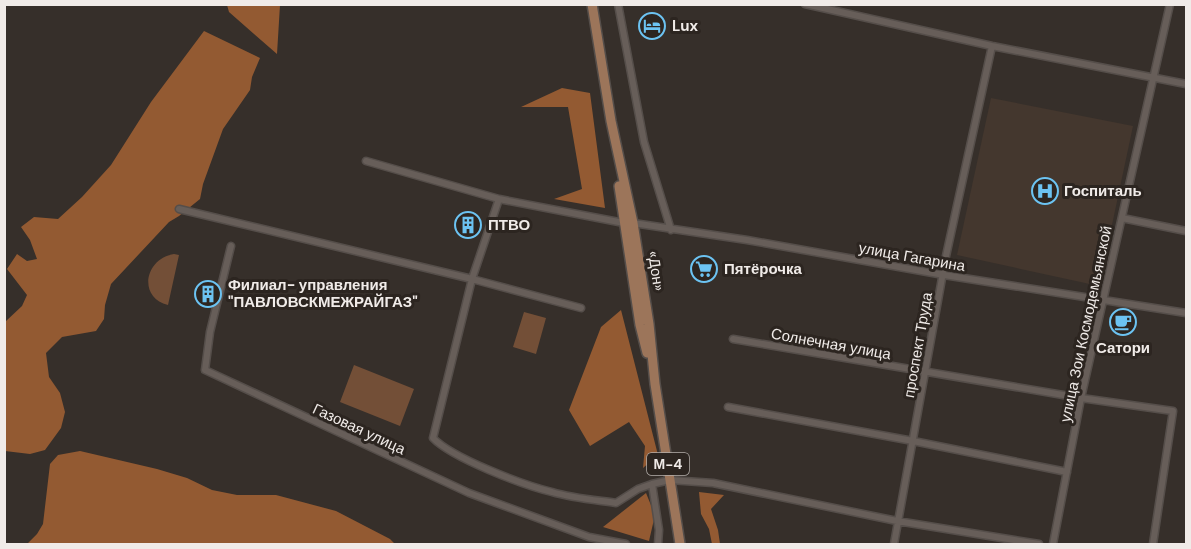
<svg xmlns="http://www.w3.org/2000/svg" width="1191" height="549" font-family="'DM Sans',sans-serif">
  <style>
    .built { fill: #44372e }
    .green { fill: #734f37 }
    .forest { fill: #935a32 }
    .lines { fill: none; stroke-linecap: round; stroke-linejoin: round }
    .street-casing { stroke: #554e4a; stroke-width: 9 }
    .primary-casing { stroke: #554e4a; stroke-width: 12 }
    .street { stroke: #675e59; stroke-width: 6 }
    .primary { stroke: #9c755a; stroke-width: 9 }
    .labels { text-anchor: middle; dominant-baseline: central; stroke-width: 6; stroke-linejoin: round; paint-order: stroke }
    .shield { fill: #2c2520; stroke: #b5b0ac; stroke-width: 1.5 }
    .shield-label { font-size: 14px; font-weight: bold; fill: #f0ebe8 }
    .poi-label { font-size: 15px; font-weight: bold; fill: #f0ebe8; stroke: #2c2520; text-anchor: start }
    .street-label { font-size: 15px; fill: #f0ebe8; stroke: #2c2520 }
  </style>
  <rect width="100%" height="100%" fill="#362f2a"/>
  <path class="built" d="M 991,98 L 1133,126 L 1099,286 L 957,255 Z"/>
  <path class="green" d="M 174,254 L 179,255 L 168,305 C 138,298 144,259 174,254 Z
    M 524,312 L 546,318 L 536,354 L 513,347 Z
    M 354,365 L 414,389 L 400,426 L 340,402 Z"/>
  <path class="forest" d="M 227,5 L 280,5 L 277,54 L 229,12 Z
    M 204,31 L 260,58 L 252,77 L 250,90 L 223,129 L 203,184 L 200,199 L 179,216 L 169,222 L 111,284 L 105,305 L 104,319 L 96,331 L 62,337 L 46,353 L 49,377 L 60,393 L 65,412 L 61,428 L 45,450 L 30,454 L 5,451 L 5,322 L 22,306 L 27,295 L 7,269 L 17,254 L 27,261 L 37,259 L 30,240 L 21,227 L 34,217 L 58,219 L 82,197 L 111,165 L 151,102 Z
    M 562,88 L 590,93 L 605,208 L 554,199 L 582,189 L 568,107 L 521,107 Z
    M 621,310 L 658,455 L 643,468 L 645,446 L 629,422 L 590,446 L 569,410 L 601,327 Z
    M 80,451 L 157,469 L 187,478 L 212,490 L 237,495 L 276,495 L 336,511 L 390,539 L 395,544 L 27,544 L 37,534 L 43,524 L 50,464 L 58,455 Z
    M 699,492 L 724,495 L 711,509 L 718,530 L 720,544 L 712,544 L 709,529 L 701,514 Z
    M 646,493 L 655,515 L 649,541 L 603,527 Z"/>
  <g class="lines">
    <defs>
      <path id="street" d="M 618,4 L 644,142 L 671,230
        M 805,4 L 992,46 L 1186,84
        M 366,161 L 499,199 L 624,223
        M 499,199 L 472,279 L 433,438 C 452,458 523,485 552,492 C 572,498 595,500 616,503 L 638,489 L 652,484
        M 179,209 L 472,279 L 581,308
        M 1122,218 L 1186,231
        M 633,223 L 747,240 L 944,275 L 1186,313
        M 231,246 L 210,332 L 205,370 L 469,493 L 589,537 L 626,544
        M 733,339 L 1081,398 L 1173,411 L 1153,544
        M 728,407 L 913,441 L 1067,472
        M 658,544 L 659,530 L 652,484 L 670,480 L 713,483 L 897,521 L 1039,544
        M 894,544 L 946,256 L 992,46
        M 1053,544 L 1081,398 L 1170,4"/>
      <path id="primary" d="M 592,4 L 611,121 L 633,223 L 649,324 L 655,384 L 680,544
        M 619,186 L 640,325 L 647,353"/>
    </defs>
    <use href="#street" class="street-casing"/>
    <use href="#primary" class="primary-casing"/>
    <use href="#street" class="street"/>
    <use href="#primary" class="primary"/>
  </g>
  <defs>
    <symbol id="hotel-ring" viewBox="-11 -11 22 22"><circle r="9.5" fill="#2c2520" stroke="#6cc3f2" stroke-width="1.5"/><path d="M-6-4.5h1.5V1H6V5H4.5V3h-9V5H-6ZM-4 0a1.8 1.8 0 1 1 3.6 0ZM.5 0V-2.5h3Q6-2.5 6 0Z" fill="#6cc3f2"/></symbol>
    <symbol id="hospital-ring" viewBox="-11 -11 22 22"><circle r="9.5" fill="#2c2520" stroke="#6cc3f2" stroke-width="1.5"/><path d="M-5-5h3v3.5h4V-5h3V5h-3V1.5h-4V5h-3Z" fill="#6cc3f2"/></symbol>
    <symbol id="building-ring" viewBox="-11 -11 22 22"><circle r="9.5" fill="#2c2520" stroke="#6cc3f2" stroke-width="1.5"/><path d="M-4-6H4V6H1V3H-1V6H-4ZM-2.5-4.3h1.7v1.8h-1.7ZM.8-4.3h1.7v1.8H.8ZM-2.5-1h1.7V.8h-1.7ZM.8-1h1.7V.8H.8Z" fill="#6cc3f2"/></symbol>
    <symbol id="supermarket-ring" viewBox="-11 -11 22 22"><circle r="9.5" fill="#2c2520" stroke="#6cc3f2" stroke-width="1.5"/><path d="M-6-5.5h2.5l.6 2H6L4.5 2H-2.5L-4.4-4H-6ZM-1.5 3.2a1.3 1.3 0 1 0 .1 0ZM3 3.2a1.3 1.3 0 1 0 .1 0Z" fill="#6cc3f2"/></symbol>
    <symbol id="cafe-ring" viewBox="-11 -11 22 22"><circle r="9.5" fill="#2c2520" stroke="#6cc3f2" stroke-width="1.5"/><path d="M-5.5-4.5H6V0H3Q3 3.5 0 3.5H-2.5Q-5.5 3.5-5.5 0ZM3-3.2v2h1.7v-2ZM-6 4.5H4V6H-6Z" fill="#6cc3f2"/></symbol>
  </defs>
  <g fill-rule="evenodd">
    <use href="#hotel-ring" x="637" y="11" width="30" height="30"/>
    <use href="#hospital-ring" x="1030" y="176" width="30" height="30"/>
    <use href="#building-ring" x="453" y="210" width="30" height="30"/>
    <use href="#supermarket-ring" x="689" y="254" width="30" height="30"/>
    <use href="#building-ring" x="193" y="279" width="30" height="30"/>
    <use href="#cafe-ring" x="1108" y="307" width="30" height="30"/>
  </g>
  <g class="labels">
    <rect class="shield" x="647" y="453" width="42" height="22" rx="4.5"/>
    <g class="shield-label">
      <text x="668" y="464">М-4</text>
    </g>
    <g class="poi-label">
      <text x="672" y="26">Lux</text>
      <text x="1064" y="191">Госпиталь</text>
      <text x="488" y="225">ПТВО</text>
      <text x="724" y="269">Пятёрочка</text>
      <text x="228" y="285">Филиал- управления<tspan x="228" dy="17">"ПАВЛОВСКМЕЖРАЙГАЗ"</tspan></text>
      <text x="1123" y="348" text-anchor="middle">Сатори</text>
    </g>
    <g class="street-label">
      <text transform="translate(912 257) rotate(10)">улица Гагарина</text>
      <text transform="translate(656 271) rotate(81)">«Дон»</text>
      <text transform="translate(1086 324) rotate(-78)">улица Зои Космодемьянской</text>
      <text transform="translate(831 344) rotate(10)">Солнечная улица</text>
      <text transform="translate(918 345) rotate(-80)">проспект Труда</text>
      <text transform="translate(359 429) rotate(25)">Газовая улица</text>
    </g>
  </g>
  <rect width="1191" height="549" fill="none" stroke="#f0ebe8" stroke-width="12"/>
</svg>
